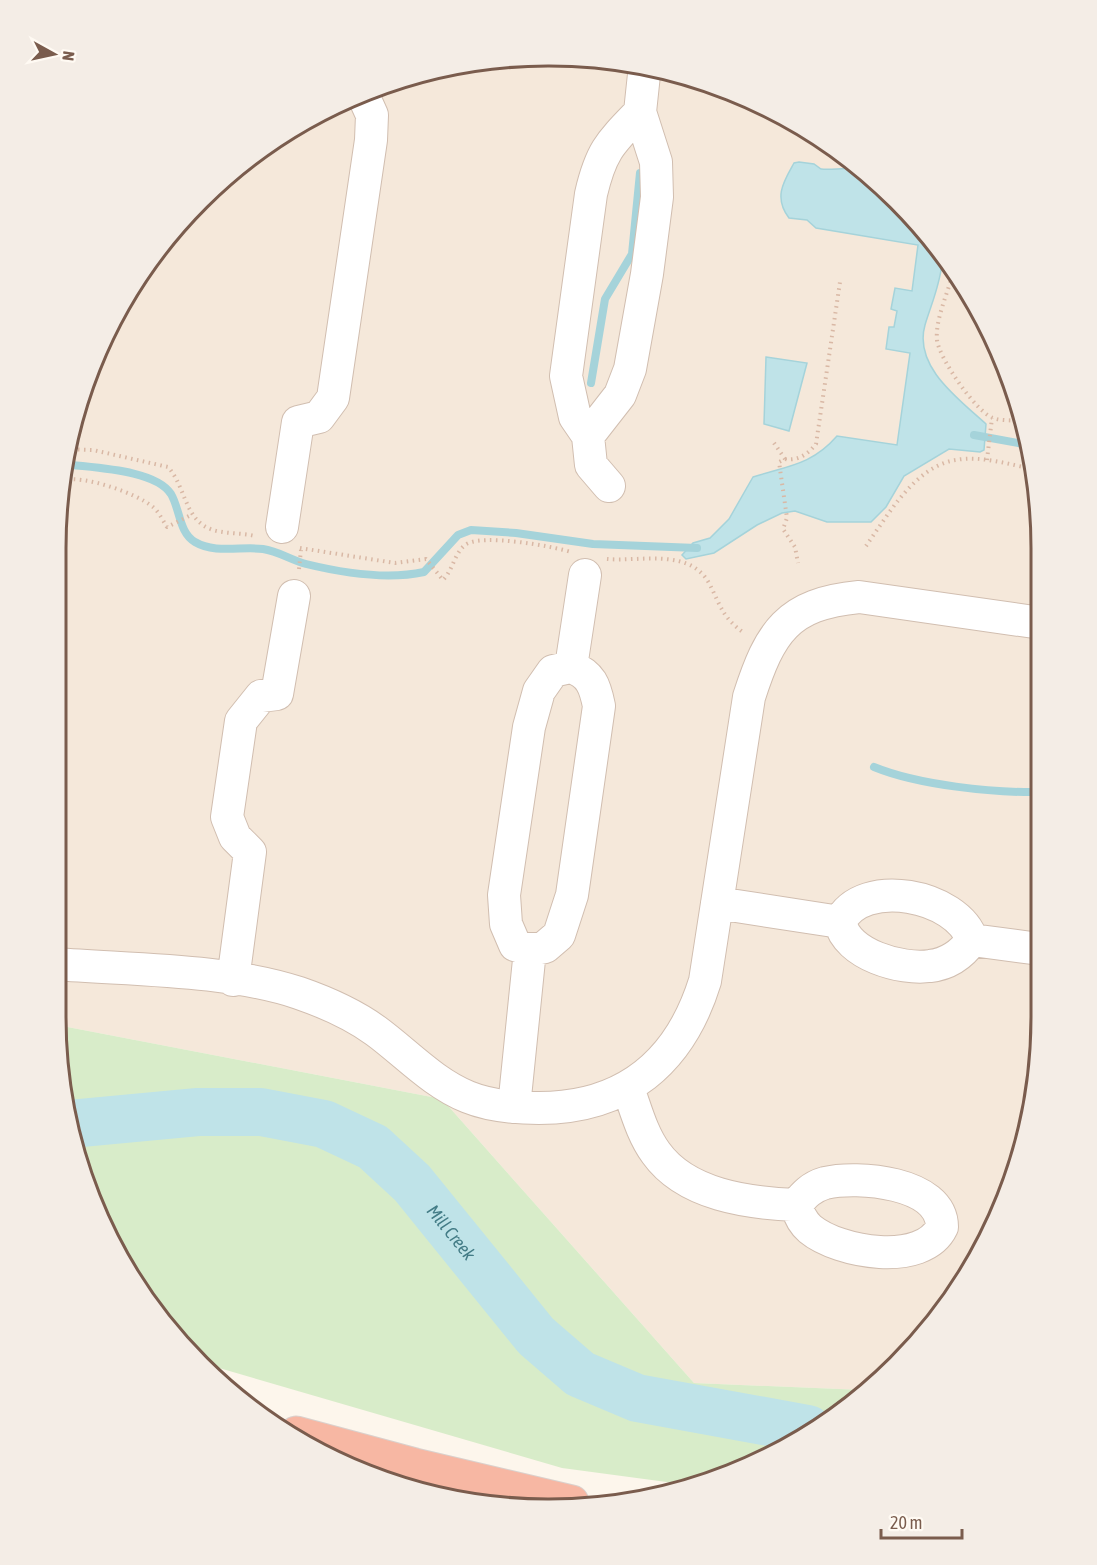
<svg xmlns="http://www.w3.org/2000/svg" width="1097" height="1565" font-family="'Asap Condensed',sans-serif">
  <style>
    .residential { fill: #f5e8da }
    .green { fill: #d8ecc9 }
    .water { fill: #bfe3e8; stroke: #a5d3da; stroke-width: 1.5 }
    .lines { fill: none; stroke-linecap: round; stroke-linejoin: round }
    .stream { stroke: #a5d3da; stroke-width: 8 }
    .river { stroke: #bfe3e8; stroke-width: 48 }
    .minor-casing { stroke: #d1beb0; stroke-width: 34 }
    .highway-casing { stroke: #dad1cd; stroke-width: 35 }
    .path { stroke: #d9b8a5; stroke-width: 4; stroke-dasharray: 1.5 4.5; stroke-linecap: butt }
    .minor { stroke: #fff; stroke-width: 32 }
    .highway { stroke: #f7b7a3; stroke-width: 33 }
    .labels { text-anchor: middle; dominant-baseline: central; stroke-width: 5; stroke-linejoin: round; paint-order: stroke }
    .water-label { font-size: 18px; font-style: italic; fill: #437c86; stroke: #fffaf3 }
    .rim { fill: none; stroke: #7a5c4d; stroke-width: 3 }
  </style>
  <rect width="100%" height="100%" fill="#fdf6ec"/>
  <path class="residential" d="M 549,56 L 645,65 L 737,93 L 823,139 L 897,200 L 991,330 L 1032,453 L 1041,548 L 1041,1016 L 1032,1113 L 1004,1205 L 958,1291 L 897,1365 L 863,1390 L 694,1383 L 442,1099 L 57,1025 L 56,548 L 65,453 L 106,330 L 200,200 L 275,138 L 360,93 L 453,65 Z"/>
  <path class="green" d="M 57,1025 L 442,1099 L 694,1383 L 863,1390 L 767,1459 L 689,1485 L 562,1468 L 202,1363 L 138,1290 L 72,1144 Z"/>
  <path class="water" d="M 799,162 L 814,164 L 821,169 C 834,171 850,165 863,172 C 898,190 920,232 942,263 C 940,285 931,305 925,325 C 913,367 960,400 986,424 L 984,450 L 980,452 L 949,449 L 904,476 L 886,507 L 871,522 L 827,522 L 795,511 L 782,513 L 757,525 L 714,553 L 686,559 L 682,555 L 693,543 L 710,538 L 729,519 L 753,477 C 787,466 812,465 837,436 L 897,445 L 910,353 L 886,349 L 889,327 L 894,327 L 897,311 L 891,309 L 895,288 L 912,291 L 918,245 L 816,228 L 807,220 L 789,218 C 773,197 784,181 794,163 Z
    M 766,357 L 807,363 L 789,431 L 764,424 Z"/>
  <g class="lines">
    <path class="stream" d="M 591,383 L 605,299 L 632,254 L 640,173
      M 974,435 L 1029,445
      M 64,464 C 92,468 155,469 171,494 C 180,509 179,533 195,542 C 215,554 242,546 263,549 C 278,551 291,560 306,564 C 343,573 387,580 424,572 L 458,535 L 471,530 L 516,533 L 593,544 L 697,548
      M 874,767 C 918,785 993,793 1041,792"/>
    <path class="river" id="s1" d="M 70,1124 L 198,1112 L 261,1112 L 324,1124 L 373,1147 L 412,1183 L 536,1336 L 580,1374 L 637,1398 L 808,1429"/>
    <defs>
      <path id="minor" d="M 588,436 L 620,395 L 630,369 L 647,274 L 657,197 L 656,162 L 640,112 L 645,65
        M 609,486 L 591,465 L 588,436 L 575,417 L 566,376 L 591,194 C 601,151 610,143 640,112
        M 282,527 L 298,422 L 319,417 L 333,398 L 371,140 L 372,115 L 363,95 L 359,93
        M 571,667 C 591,674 595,686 599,706 L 572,895 L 559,935 L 545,947 L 530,950 L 515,945 L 506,924 L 504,895 L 529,727 L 539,691 L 553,671 Z
        M 571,667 L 585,575
        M 717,903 L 840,922 C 862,876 958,895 972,940 C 962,954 948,964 930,966 C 901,970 847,955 840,922
        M 972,940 L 1032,948
        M 56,964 C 131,970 227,969 299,993 C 325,1002 354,1015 376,1031 C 406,1053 433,1083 468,1097 C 490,1106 516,1108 539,1108 C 625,1108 680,1062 705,981 L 749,697 C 770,632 787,604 859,597 L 1041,623
        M 233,980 L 250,852 L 235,837 L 227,817 L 241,721 L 261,696 L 277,694 L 294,596
        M 628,1088 C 636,1110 642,1134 656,1153 C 686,1195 748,1203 796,1205 C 804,1195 811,1187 825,1183 C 857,1175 942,1182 942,1227 C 923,1267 839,1253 810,1229 C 803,1223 799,1215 796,1205
        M 514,1107 L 530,950"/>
      <path id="highway" d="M 296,1433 L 415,1465 L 572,1502"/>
    </defs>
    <use href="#minor" class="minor-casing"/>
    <use href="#highway" class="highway-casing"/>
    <path class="path" d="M 952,276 C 947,295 935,321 937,340 C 939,358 976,412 993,418 C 1001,421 1013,420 1021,421
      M 774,443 L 785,459 L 779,462 L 787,518 L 783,529 L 795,547 L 798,563
      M 66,449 L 93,450 L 168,467 C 187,488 184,524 217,531 C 230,534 243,533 255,536
      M 785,459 C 798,461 808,454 816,444 L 840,282
      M 987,460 L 992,418
      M 62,480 C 84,475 136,493 153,507 C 159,512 163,521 167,527 L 191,515
      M 866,546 C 888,515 915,466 956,460 C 981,455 1010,465 1034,469
      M 300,548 L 395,563 L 426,559 L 443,580 C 453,570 454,554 465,545 C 480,533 552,546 571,552
      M 607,559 C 640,562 691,547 710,585 C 721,607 723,618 744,633
      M 299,569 L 301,550"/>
    <use href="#minor" class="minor"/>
    <use href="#highway" class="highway"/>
  </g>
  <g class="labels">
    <g class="water-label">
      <text stroke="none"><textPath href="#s1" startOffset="426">Mill Creek</textPath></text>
    </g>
  </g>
  <path d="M0 0H1097V1565H0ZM548 66H549A482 482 0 0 1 1031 548V1017A482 482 0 0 1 549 1499H548A482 482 0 0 1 66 1017V548A482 482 0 0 1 548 66Z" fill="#f4ede6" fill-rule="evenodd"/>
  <path class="rim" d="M548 66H549A482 482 0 0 1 1031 548V1017A482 482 0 0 1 549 1499H548A482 482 0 0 1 66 1017V548A482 482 0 0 1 548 66Z"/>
  <g transform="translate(54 54) rotate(98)" stroke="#fffaf3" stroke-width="4.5" paint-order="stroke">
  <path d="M0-4.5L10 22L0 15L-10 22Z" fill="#7a5c4d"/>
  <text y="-9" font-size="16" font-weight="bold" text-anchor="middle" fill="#7a5c4d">N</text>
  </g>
  <path d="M881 1529v9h81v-9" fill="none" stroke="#7a5c4d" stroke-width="3"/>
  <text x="890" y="1529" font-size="18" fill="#7a5c4d" stroke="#fffaf3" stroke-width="4.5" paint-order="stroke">20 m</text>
</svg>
